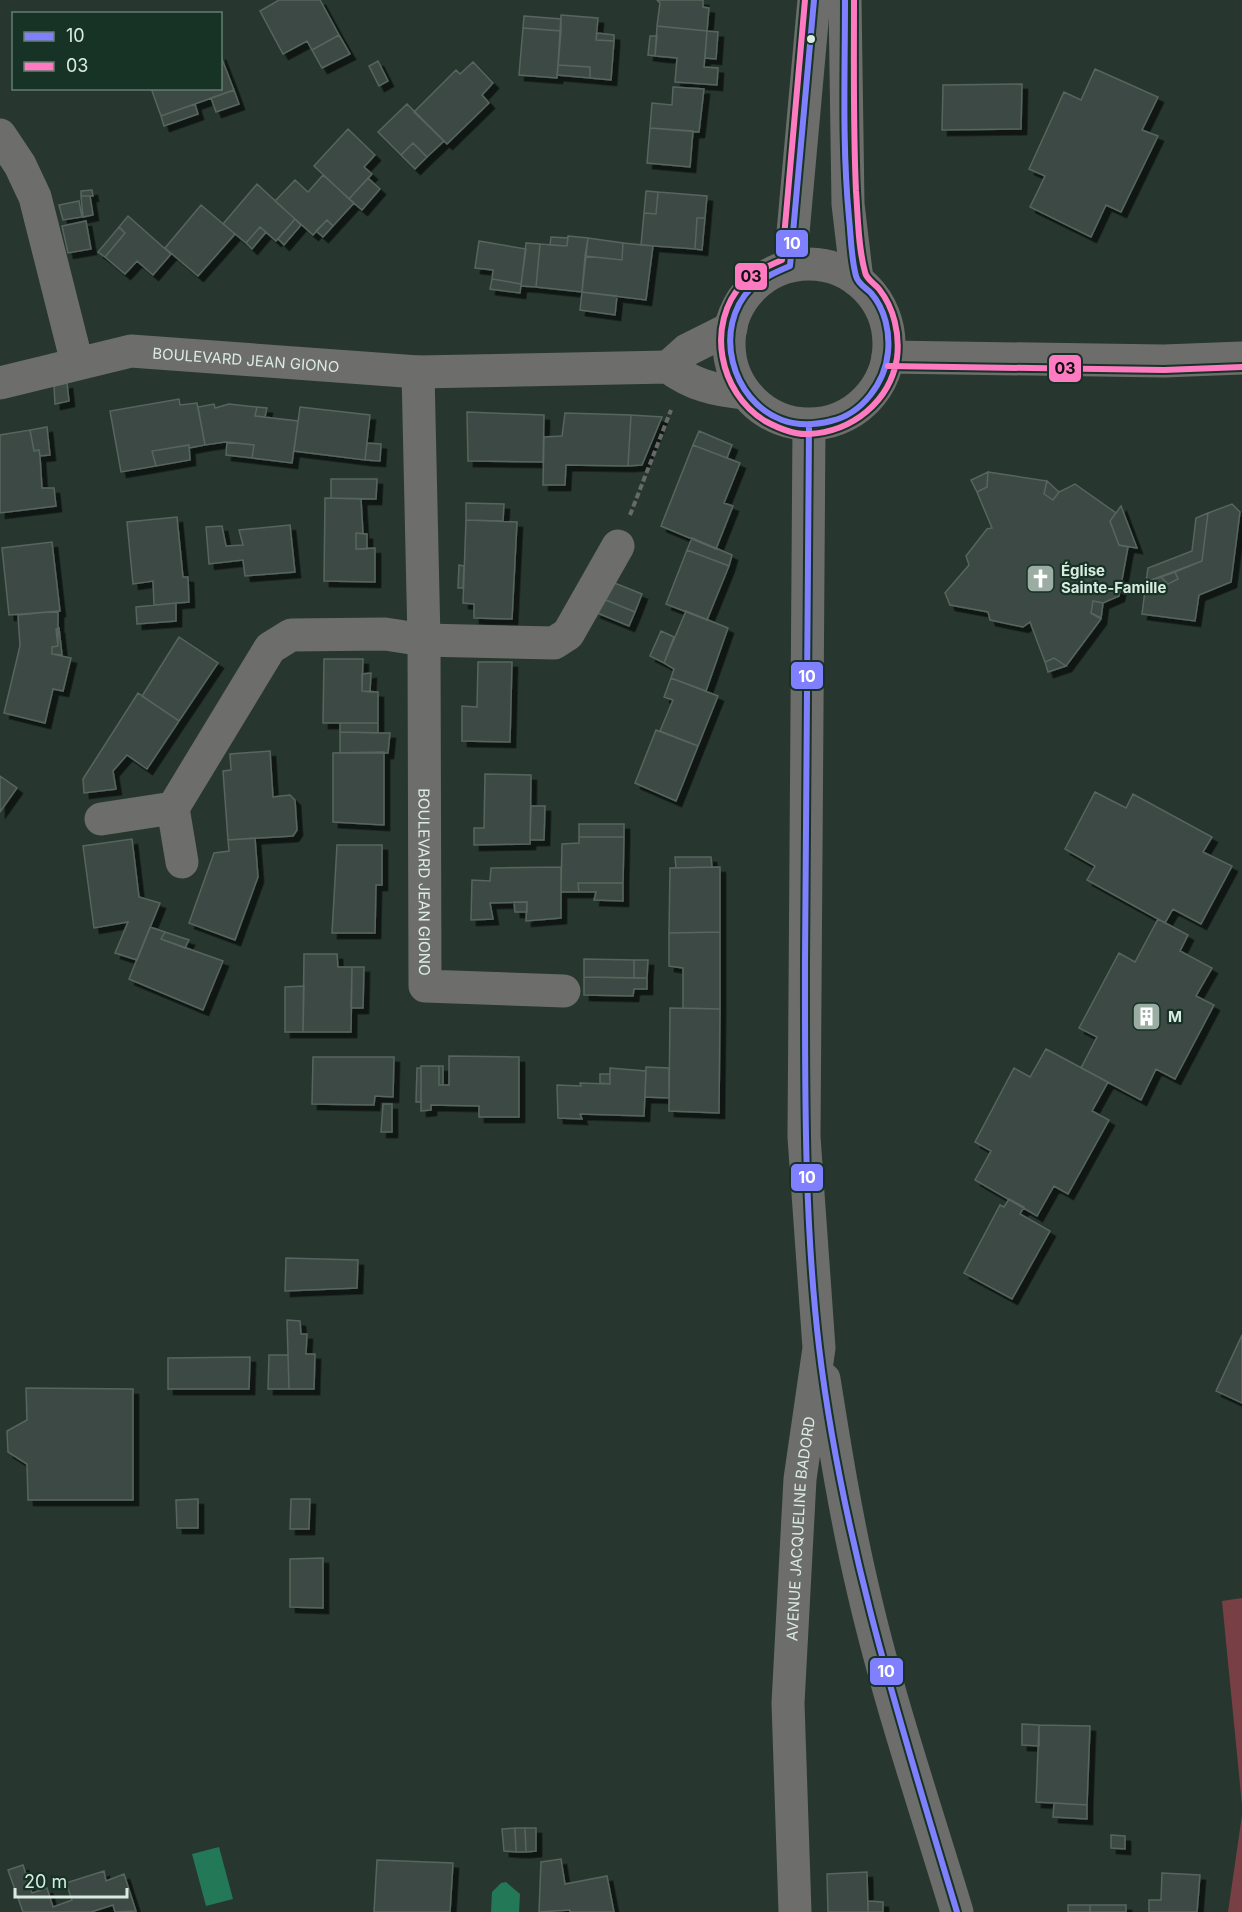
<svg xmlns="http://www.w3.org/2000/svg" width="1242" height="1912" font-family="Inter,sans-serif">
  <style>
    .green { fill: #783f45 }
    .water { fill: #237858 }
    .building { fill: #3d4a44; stroke: #57655e; stroke-width: 1.5; filter: url(#shadow) }
    .lines { fill: none; stroke-linecap: round; stroke-linejoin: round }
    .path { stroke: #676b68; stroke-width: 4; stroke-dasharray: 6 3; stroke-linecap: butt }
    .minor { stroke: #6d6e6b; stroke-width: 33 }
    .tertiary { stroke: #6d6e6b; stroke-width: 33 }
    .bus-1-casing { stroke: #163326; stroke-width: 10 }
    .bus-2-casing { stroke: #163326; stroke-width: 10 }
    .bus-1 { stroke: #8080ff; stroke-width: 6 }
    .bus-2 { stroke: #fe7ac1; stroke-width: 6 }
    .bus-dot { fill: #daebe2; stroke: #163326; stroke-width: 2 }
    .labels { text-anchor: middle; dominant-baseline: central; stroke-width: 4.5; stroke-linejoin: round; paint-order: stroke }
    .street-label { font-size: 15px; fill: #daebe2; stroke: #163326 }
    .poi-label { font-size: 15px; font-weight: bold; fill: #daebe2; stroke: #163326; text-anchor: start }
    .line-badge { stroke: #163326; stroke-width: 2 }
    .badge-label { font-size: 16px; text-anchor: middle; font-weight: bold; fill: #fff }
    .pale-badge-label { font-size: 16px; text-anchor: middle; font-weight: bold; fill: #111 }
  </style>
  <defs>
    <filter id="shadow"><feDropShadow dx="5.5" dy="5.5" stdDeviation="0" flood-color="#0009"/></filter>
  </defs>
  <rect width="100%" height="100%" fill="#27372f"/>
  <path class="green" d="M 1242,1598 L 1242,1805 L 1222,1601 Z
    M 1242,1815 L 1242,1912 L 1228,1912 Z"/>
  <path class="water" d="M 219,1847 L 233,1899 L 206,1906 L 192,1854 Z
    M 506,1882 L 520,1894 L 519,1912 L 491,1912 L 492,1892 L 501,1883 Z"/>
  <path class="building" d="M 279,0 L 320,0 L 339,35 L 312,50 L 307,41 L 283,54 L 260,11 Z
    M 657,0 L 703,0 L 703,7 L 709,8 L 707,31 L 657,26 L 660,3 Z
    M 561,15 L 598,18 L 596,40 L 614,41 L 611,80 L 590,78 L 590,67 L 558,65 Z
    M 524,16 L 561,19 L 561,31 L 523,28 Z
    M 657,26 L 707,31 L 704,67 L 718,68 L 717,85 L 675,82 L 677,58 L 655,56 Z
    M 523,28 L 561,31 L 557,78 L 519,75 Z
    M 707,31 L 718,32 L 716,59 L 705,58 Z
    M 597,33 L 614,35 L 614,41 L 596,40 Z
    M 339,35 L 350,54 L 322,68 L 312,50 Z
    M 650,36 L 657,36 L 655,56 L 648,55 Z
    M 220,54 L 234,90 L 161,116 L 151,88 L 220,88 Z
    M 378,61 L 388,81 L 379,86 L 369,66 Z
    M 473,62 L 493,83 L 482,95 L 489,103 L 447,144 L 414,112 L 456,70 L 460,74 Z
    M 558,65 L 590,67 L 590,78 L 557,75 Z
    M 1095,69 L 1158,97 L 1142,130 L 1158,136 L 1121,212 L 1106,205 L 1091,237 L 1030,207 L 1045,176 L 1029,169 L 1064,92 L 1081,100 Z
    M 1022,84 L 1021,129 L 942,130 L 943,85 Z
    M 673,87 L 704,89 L 699,132 L 650,128 L 652,103 L 672,105 Z
    M 234,90 L 239,104 L 216,112 L 211,98 Z
    M 195,104 L 198,114 L 164,126 L 161,116 Z
    M 407,104 L 444,141 L 427,157 L 413,143 L 401,155 L 378,132 Z
    M 650,128 L 693,131 L 690,167 L 647,163 Z
    M 348,129 L 375,155 L 364,167 L 372,174 L 349,199 L 314,166 Z
    M 413,143 L 427,157 L 415,169 L 401,155 Z
    M 323,175 L 354,203 L 333,226 L 327,220 L 313,235 L 275,201 L 295,180 L 308,192 Z
    M 368,178 L 380,189 L 362,210 L 349,199 Z
    M 257,184 L 295,219 L 276,241 L 260,227 L 246,243 L 223,224 Z
    M 92,190 L 93,196 L 81,196 L 81,191 Z
    M 646,191 L 658,192 L 656,214 L 644,213 Z
    M 658,192 L 707,196 L 705,218 L 697,218 L 695,249 L 641,245 L 644,213 L 656,214 Z
    M 81,196 L 90,196 L 93,215 L 83,217 Z
    M 79,201 L 82,217 L 63,220 L 59,205 Z
    M 201,205 L 235,234 L 198,276 L 165,248 Z
    M 128,216 L 171,254 L 153,275 L 137,261 L 125,274 L 105,257 L 125,233 L 119,227 Z
    M 697,218 L 705,218 L 702,250 L 695,249 Z
    M 295,219 L 301,225 L 284,245 L 278,239 Z
    M 327,220 L 333,226 L 323,237 L 316,231 Z
    M 86,221 L 91,249 L 68,253 L 62,226 Z
    M 119,227 L 125,233 L 105,257 L 98,252 Z
    M 260,227 L 266,232 L 252,249 L 246,243 Z
    M 568,236 L 588,238 L 582,292 L 536,287 L 540,244 L 567,246 Z
    M 551,237 L 568,238 L 567,246 L 550,245 Z
    M 588,238 L 623,243 L 622,260 L 585,256 Z
    M 479,241 L 526,249 L 521,284 L 492,279 L 493,270 L 475,268 Z
    M 526,243 L 540,244 L 536,287 L 521,286 Z
    M 623,243 L 653,246 L 646,300 L 582,292 L 585,256 L 622,260 Z
    M 492,279 L 521,284 L 520,293 L 490,289 Z
    M 582,292 L 617,296 L 615,315 L 580,310 Z
    M 67,383 L 69,401 L 55,404 L 54,386 Z
    M 179,399 L 180,405 L 197,403 L 205,445 L 189,448 L 189,445 L 152,451 L 156,466 L 121,472 L 110,411 Z
    M 214,404 L 215,408 L 229,404 L 257,407 L 255,416 L 298,421 L 292,463 L 252,458 L 254,445 L 225,442 L 205,445 L 198,407 Z
    M 257,407 L 267,408 L 265,417 L 255,416 Z
    M 300,407 L 370,415 L 365,460 L 294,451 Z
    M 467,412 L 544,415 L 543,462 L 468,461 Z
    M 565,413 L 631,415 L 628,466 L 566,465 L 565,485 L 543,485 L 544,437 L 562,436 Z
    M 631,415 L 662,417 L 642,465 L 628,466 Z
    M 47,427 L 50,455 L 40,456 L 39,450 L 34,451 L 30,430 Z
    M 30,430 L 34,451 L 39,450 L 40,456 L 42,488 L 54,488 L 56,506 L 0,513 L 0,435 Z
    M 699,431 L 732,445 L 727,458 L 693,445 Z
    M 227,442 L 254,445 L 252,458 L 226,455 Z
    M 367,443 L 381,444 L 380,461 L 365,460 Z
    M 189,445 L 190,460 L 156,466 L 152,451 Z
    M 693,445 L 740,463 L 724,503 L 733,506 L 716,549 L 661,526 Z
    M 988,472 L 1047,481 L 1044,494 L 1053,500 L 1059,492 L 1075,484 L 1116,513 L 1110,521 L 1119,545 L 1128,547 L 1119,596 L 1103,603 L 1093,601 L 1091,613 L 1101,619 L 1066,666 L 1054,658 L 1045,662 L 1030,622 L 1023,627 L 990,620 L 988,612 L 950,605 L 945,593 L 969,565 L 966,556 L 987,529 L 992,528 L 977,492 L 987,487 Z
    M 988,472 L 987,487 L 977,492 L 971,480 Z
    M 331,479 L 377,479 L 376,499 L 331,498 Z
    M 1047,481 L 1059,492 L 1053,500 L 1044,494 Z
    M 325,498 L 361,499 L 363,534 L 356,533 L 356,549 L 375,548 L 375,582 L 324,581 Z
    M 466,503 L 504,504 L 503,521 L 466,520 Z
    M 1232,504 L 1240,512 L 1231,582 L 1199,595 L 1195,621 L 1142,614 L 1146,582 L 1161,577 L 1168,584 L 1178,579 L 1175,572 L 1202,561 L 1208,513 Z
    M 1121,506 L 1137,548 L 1119,545 L 1110,521 Z
    M 1208,513 L 1202,561 L 1146,582 L 1148,568 L 1192,551 L 1196,518 Z
    M 177,517 L 183,577 L 188,577 L 189,602 L 154,605 L 153,581 L 133,584 L 127,522 Z
    M 466,520 L 517,522 L 512,619 L 474,618 L 474,604 L 463,603 Z
    M 290,525 L 295,572 L 245,576 L 243,560 L 209,564 L 206,527 L 222,526 L 226,546 L 243,545 L 239,530 Z
    M 356,533 L 367,534 L 367,549 L 356,549 Z
    M 692,538 L 732,555 L 729,566 L 687,550 Z
    M 52,542 L 60,611 L 9,615 L 2,548 Z
    M 687,550 L 729,566 L 707,620 L 666,604 Z
    M 459,565 L 464,566 L 463,588 L 458,588 Z
    M 1175,572 L 1178,579 L 1168,584 L 1161,577 Z
    M 607,580 L 642,594 L 635,612 L 601,598 Z
    M 601,598 L 635,612 L 629,626 L 595,612 Z
    M 1093,601 L 1103,603 L 1101,618 L 1091,613 Z
    M 176,603 L 176,621 L 137,624 L 136,607 Z
    M 58,611 L 58,646 L 52,647 L 52,654 L 71,658 L 63,691 L 53,689 L 45,723 L 4,713 L 20,646 L 18,615 Z
    M 686,611 L 728,628 L 706,691 L 671,678 L 674,669 L 664,663 Z
    M 59,628 L 62,655 L 52,654 L 52,647 L 58,646 L 56,629 Z
    M 661,631 L 674,637 L 664,663 L 650,656 Z
    M 179,637 L 218,663 L 179,721 L 142,696 Z
    M 1054,658 L 1066,666 L 1048,672 L 1045,662 Z
    M 324,659 L 363,659 L 362,691 L 378,692 L 378,723 L 323,723 Z
    M 478,662 L 512,662 L 510,742 L 462,741 L 462,706 L 477,707 Z
    M 371,673 L 370,692 L 362,691 L 362,674 Z
    M 671,678 L 718,696 L 698,746 L 660,731 L 673,700 L 664,697 Z
    M 138,693 L 179,721 L 147,769 L 127,755 L 113,771 L 116,789 L 84,793 L 83,779 Z
    M 340,723 L 378,723 L 378,733 L 340,732 Z
    M 656,730 L 698,746 L 676,801 L 635,783 Z
    M 340,732 L 390,733 L 388,753 L 340,753 Z
    M 270,751 L 273,797 L 290,795 L 295,800 L 297,830 L 293,836 L 228,840 L 223,771 L 231,770 L 230,754 Z
    M 384,752 L 384,825 L 333,822 L 333,753 Z
    M 485,774 L 531,775 L 530,844 L 474,845 L 474,828 L 484,828 Z
    M 0,776 L 17,788 L 0,812 Z
    M 1095,792 L 1126,808 L 1133,794 L 1212,837 L 1203,852 L 1232,866 L 1201,924 L 1173,909 L 1165,923 L 1087,880 L 1095,866 L 1065,849 Z
    M 531,806 L 545,806 L 544,840 L 530,840 Z
    M 579,824 L 624,824 L 624,837 L 579,837 Z
    M 579,837 L 624,837 L 623,883 L 578,883 L 579,892 L 561,892 L 562,844 L 579,843 Z
    M 255,838 L 258,877 L 235,940 L 189,923 L 214,853 L 229,851 L 228,840 Z
    M 132,839 L 139,897 L 160,903 L 137,960 L 115,953 L 128,922 L 94,928 L 83,846 Z
    M 337,845 L 382,845 L 382,885 L 376,885 L 375,933 L 332,933 Z
    M 675,857 L 711,857 L 712,867 L 676,868 Z
    M 561,867 L 561,918 L 526,921 L 527,902 L 490,903 L 493,919 L 471,920 L 472,880 L 490,881 L 491,868 Z
    M 720,867 L 720,932 L 669,933 L 670,868 Z
    M 578,883 L 623,883 L 623,901 L 594,900 L 596,892 L 579,892 Z
    M 514,902 L 527,902 L 527,912 L 515,912 Z
    M 1158,919 L 1188,935 L 1180,951 L 1212,968 L 1196,996 L 1214,1005 L 1175,1079 L 1156,1069 L 1141,1100 L 1081,1068 L 1097,1037 L 1079,1028 L 1119,953 L 1135,962 Z
    M 150,927 L 165,932 L 161,939 L 223,961 L 203,1010 L 129,979 Z
    M 165,932 L 189,940 L 185,948 L 161,939 Z
    M 720,932 L 720,1009 L 683,1008 L 683,968 L 669,966 L 669,933 Z
    M 304,954 L 337,954 L 338,967 L 352,967 L 351,1032 L 303,1032 Z
    M 584,959 L 634,960 L 634,978 L 584,977 Z
    M 634,960 L 648,960 L 647,978 L 634,978 Z
    M 352,967 L 364,967 L 363,1008 L 351,1008 Z
    M 584,977 L 647,978 L 647,989 L 634,989 L 633,996 L 584,995 Z
    M 304,986 L 303,1032 L 285,1032 L 285,987 Z
    M 670,1008 L 720,1009 L 719,1113 L 669,1111 Z
    M 1046,1049 L 1108,1082 L 1092,1111 L 1109,1120 L 1068,1194 L 1054,1186 L 1037,1216 L 975,1180 L 991,1151 L 975,1142 L 1014,1068 L 1030,1077 Z
    M 449,1056 L 519,1057 L 519,1117 L 479,1117 L 479,1106 L 431,1105 L 431,1110 L 421,1111 L 421,1066 L 439,1066 L 439,1085 L 449,1085 Z
    M 313,1057 L 394,1057 L 393,1097 L 375,1096 L 374,1105 L 312,1104 Z
    M 439,1066 L 443,1066 L 443,1085 L 439,1085 Z
    M 646,1067 L 669,1068 L 669,1098 L 645,1097 Z
    M 417,1068 L 421,1068 L 421,1102 L 416,1102 Z
    M 610,1068 L 646,1071 L 644,1116 L 580,1114 L 582,1119 L 558,1118 L 557,1085 L 581,1086 L 580,1083 L 610,1084 Z
    M 600,1074 L 610,1074 L 610,1084 L 600,1083 Z
    M 383,1104 L 392,1104 L 392,1132 L 381,1132 Z
    M 1009,1199 L 1024,1207 L 1020,1214 L 1050,1231 L 1012,1299 L 964,1273 L 1000,1205 L 1004,1207 Z
    M 286,1258 L 358,1260 L 357,1288 L 285,1291 Z
    M 287,1320 L 300,1321 L 301,1334 L 307,1334 L 306,1354 L 315,1354 L 314,1389 L 289,1389 Z
    M 1242,1335 L 1242,1403 L 1216,1391 Z
    M 269,1355 L 288,1355 L 289,1389 L 268,1389 Z
    M 250,1357 L 249,1389 L 168,1389 L 168,1358 Z
    M 26,1388 L 133,1389 L 133,1500 L 28,1500 L 27,1464 L 8,1452 L 7,1431 L 27,1420 Z
    M 198,1499 L 198,1528 L 177,1528 L 176,1500 Z
    M 291,1499 L 310,1499 L 309,1529 L 290,1529 Z
    M 323,1558 L 323,1608 L 290,1607 L 290,1559 Z
    M 1022,1724 L 1039,1725 L 1039,1746 L 1022,1745 Z
    M 1039,1725 L 1090,1726 L 1087,1805 L 1036,1802 Z
    M 1054,1803 L 1087,1805 L 1087,1819 L 1053,1817 Z
    M 515,1828 L 525,1828 L 526,1852 L 516,1852 Z
    M 515,1828 L 516,1852 L 504,1851 L 502,1829 Z
    M 525,1828 L 536,1828 L 536,1851 L 526,1852 Z
    M 1111,1835 L 1125,1836 L 1125,1849 L 1111,1848 Z
    M 561,1859 L 565,1884 L 607,1876 L 614,1912 L 570,1912 L 570,1910 L 539,1912 L 541,1862 Z
    M 377,1860 L 453,1863 L 450,1912 L 374,1912 Z
    M 23,1865 L 32,1893 L 47,1888 L 53,1907 L 72,1900 L 66,1883 L 104,1871 L 106,1881 L 124,1874 L 136,1911 L 115,1912 L 113,1905 L 91,1912 L 23,1912 L 8,1870 Z
    M 867,1872 L 868,1912 L 828,1912 L 827,1874 Z
    M 1162,1873 L 1200,1875 L 1197,1912 L 1149,1912 L 1149,1900 L 1161,1900 Z
    M 868,1901 L 883,1902 L 883,1912 L 868,1912 Z
    M 1068,1905 L 1090,1905 L 1090,1912 L 1068,1912 Z
    M 1090,1905 L 1126,1905 L 1126,1912 L 1090,1912 Z"/>
  <g class="lines">
    <path class="path" d="M 630,515 L 671,410"/>
    <g class="minor">
      <path d="M 0,135 L 20,165 L 35,197 L 77,363"/>
      <path d="M 888,357 L 1164,361 L 1242,358"/>
      <path d="M 668,367 L 687,350 L 731,328"/>
      <path id="s1" d="M 418,372 L 424,640 L 425,986 L 564,991"/>
      <path id="s2" d="M 0,383 L 131,351 L 418,372 L 668,367 C 693,385 714,390 744,393"/>
      <path d="M 173,808 L 182,862"/>
      <path d="M 101,819 L 173,808 L 270,648 L 291,635 L 385,634 L 424,640 L 554,643 L 568,634 L 618,546"/>
    </g>
    <g class="tertiary">
      <path d="M 845,0 L 848,204 L 857,280"/>
      <circle cx="809" cy="344" r="80"/>
      <path d="M 790,266 L 814,0"/>
      <path d="M 824,1379 C 835,1448 846,1517 862,1585 C 887,1695 924,1803 957,1912"/>
      <path id="s3" d="M 795,1912 L 788,1703 L 800,1479 L 819,1348 L 804,1137 L 809,425"/>
    </g>
    <defs>
      <path id="bus-1" d="M 814,0 L 790,266 C 776,272 762,278 751,288 C 712,328 731,401 782,420 C 798,426 815,425 831,421 C 862,414 885,383 888,352 C 890,332 885,309 871,293 C 866,288 858,284 856,276 C 851,258 851,236 849,218 C 842,145 845,72 845,0
        M 809,425 C 809,604 805,783 805,962 C 805,1090 804,1219 819,1347 C 842,1540 901,1726 957,1912"/>
      <path id="bus-2" d="M 805,0 L 782,260 C 768,266 754,272 743,283 C 705,324 719,393 765,421 C 778,428 793,435 808,434 C 852,432 890,402 897,358 C 900,334 894,308 879,289 C 875,284 866,279 865,272 C 858,247 858,217 856,191 C 853,127 854,64 854,0
        M 888,366 L 1164,370 L 1242,367"/>
    </defs>
    <use href="#bus-1" class="bus-1-casing"/>
    <use href="#bus-2" class="bus-2-casing"/>
    <use href="#bus-1" class="bus-1"/>
    <use href="#bus-2" class="bus-2"/>
  </g>
  <defs>
    <symbol id="church-square" viewBox="-11 -11 22 22"><rect x="-9" y="-9" width="18" height="18" rx="4" fill="#9baca3" stroke="#163326"/><path d="M-1.2-6h2.4v3.5h3.3v2.4h-3.3V6h-2.4V-.1h-3.3v-2.4h3.3Z" fill="#fff"/></symbol>
    <symbol id="building-square" viewBox="-11 -11 22 22"><rect x="-9" y="-9" width="18" height="18" rx="4" fill="#9baca3" stroke="#163326"/><path d="M-4-6H4V6H1V3H-1V6H-4ZM-2.5-4.3h1.7v1.8h-1.7ZM.8-4.3h1.7v1.8H.8ZM-2.5-1h1.7V.8h-1.7ZM.8-1h1.7V.8H.8Z" fill="#fff"/></symbol>
  </defs>
  <g fill-rule="evenodd">
    <use href="#church-square" x="1024" y="562" width="33" height="33"/>
    <use href="#building-square" x="1130" y="1000" width="33" height="33"/>
  </g>
  <circle class="bus-dot" cx="811" cy="39" r="5"/>
  <g class="labels">
    <g class="street-label">
      <text stroke="none"><textPath href="#s2" startOffset="250">BOULEVARD JEAN GIONO</textPath></text>
      <text stroke="none"><textPath href="#s1" startOffset="510">BOULEVARD JEAN GIONO</textPath></text>
      <text stroke="none"><textPath href="#s3" startOffset="384">AVENUE JACQUELINE BADORD</textPath></text>
    </g>
    <g class="poi-label">
      <text x="1061" y="570">Église<tspan x="1061" dy="17">Sainte-Famille</tspan></text>
      <text x="1168" y="1016">M</text>
    </g>
  </g>
  <g class="line-badge">
    <rect x="775" y="229" width="34" height="29" rx="6" fill="#8080ff"/>
    <rect x="734" y="262" width="34" height="29" rx="6" fill="#fe7ac1"/>
    <rect x="1048" y="354" width="34" height="29" rx="6" fill="#fe7ac1"/>
    <rect x="790" y="661" width="34" height="29" rx="6" fill="#8080ff"/>
    <rect x="790" y="1163" width="34" height="29" rx="6" fill="#8080ff"/>
    <rect x="869" y="1657" width="35" height="29" rx="6" fill="#8080ff"/>
  </g>
  <g class="badge-label">
    <text x="792" y="249">10</text>
    <text x="807" y="682">10</text>
    <text x="807" y="1183">10</text>
    <text x="886" y="1677">10</text>
  </g>
  <g class="pale-badge-label">
    <text x="751" y="282">03</text>
    <text x="1065" y="374">03</text>
  </g>
  <rect x="12" y="12" width="210" height="78" fill="#163326" stroke="#647d71" stroke-width="1.5"/>
  <rect x="24" y="32" width="30" height="9" fill="#8080ff" stroke="#647d71" stroke-width="1.5"/>
  <text x="66" y="42" font-size="18" fill="#daebe2">10</text>
  <rect x="24" y="62" width="30" height="9" fill="#fe7ac1" stroke="#647d71" stroke-width="1.5"/>
  <text x="66" y="72" font-size="18" fill="#daebe2">03</text>
  <path d="M15 1888v9h112v-9" fill="none" stroke="#daebe2" stroke-width="3"/>
  <text x="24" y="1888" font-size="18" fill="#daebe2" stroke="#163326" stroke-width="4.5" paint-order="stroke">20 m</text>
</svg>
